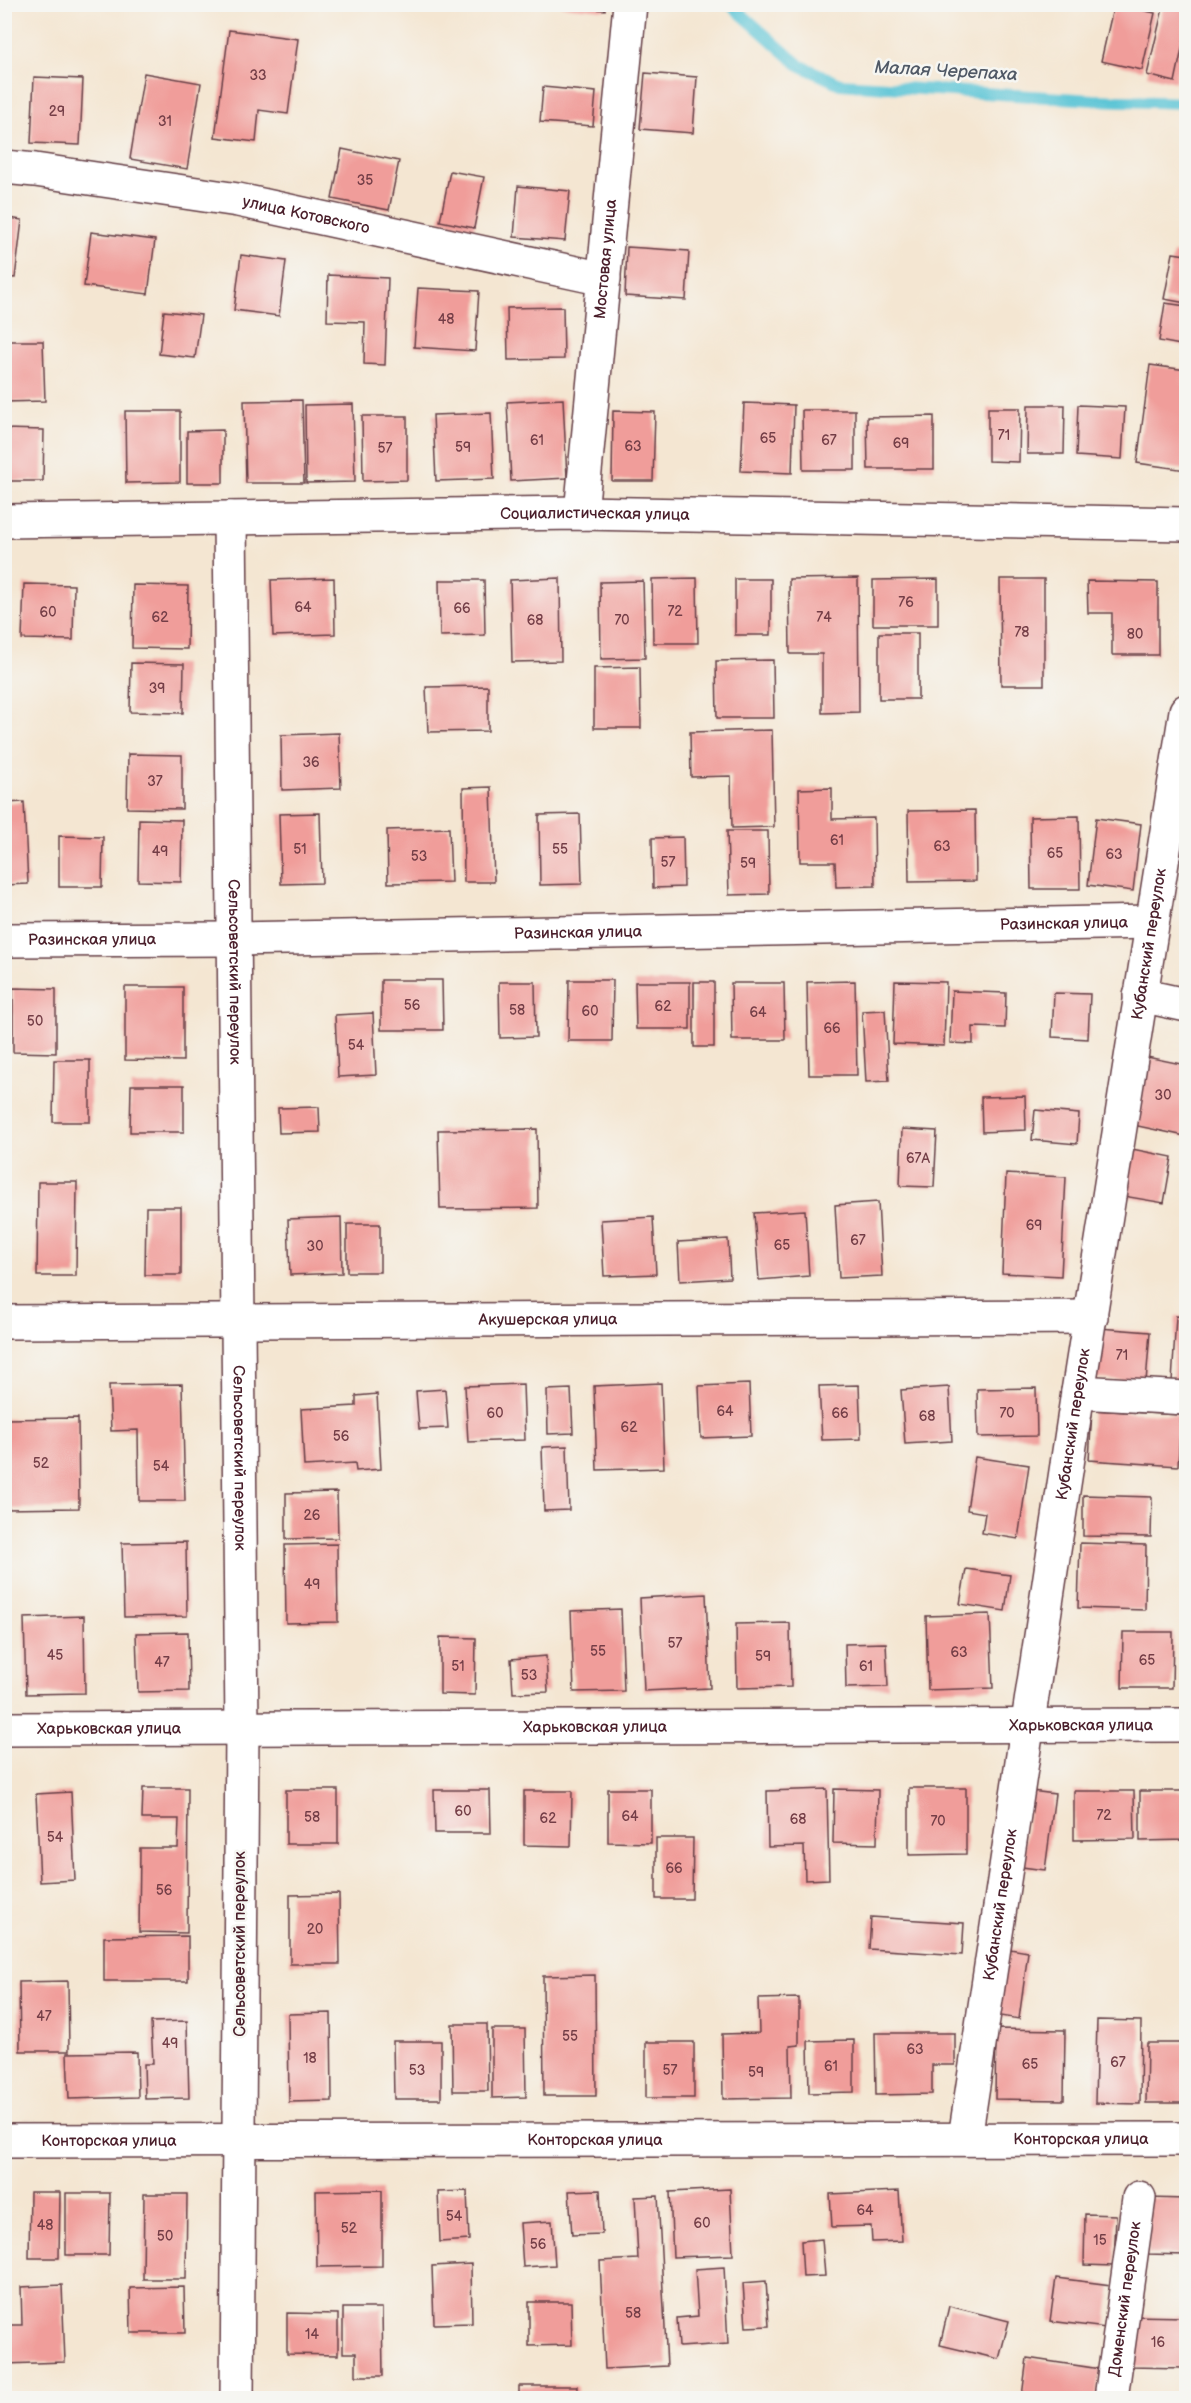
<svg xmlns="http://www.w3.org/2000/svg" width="1191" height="2403" font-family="'Balsamiq Sans',sans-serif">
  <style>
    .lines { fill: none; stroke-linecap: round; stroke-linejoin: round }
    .stream { stroke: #5ac4d5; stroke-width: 12 }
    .building { fill: #f09d9a }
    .minor-casing { stroke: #643d44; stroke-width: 36 }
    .minor { stroke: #fff; stroke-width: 33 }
    .labels { text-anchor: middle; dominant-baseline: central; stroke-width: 5; stroke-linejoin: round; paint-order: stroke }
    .number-label { font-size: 14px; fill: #743e47 }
    .street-label { font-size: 16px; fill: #4a1f2b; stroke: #f6f6f2 }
    .water-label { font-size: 18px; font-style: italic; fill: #505966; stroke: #f6f6f2 }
  </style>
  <rect width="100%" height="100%" fill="#f6f6f2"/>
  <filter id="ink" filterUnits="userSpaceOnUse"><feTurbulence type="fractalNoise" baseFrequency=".0167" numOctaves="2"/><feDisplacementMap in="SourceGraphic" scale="12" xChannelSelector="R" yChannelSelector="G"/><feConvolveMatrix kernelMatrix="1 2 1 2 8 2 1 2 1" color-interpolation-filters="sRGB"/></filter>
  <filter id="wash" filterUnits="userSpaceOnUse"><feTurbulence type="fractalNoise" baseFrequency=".008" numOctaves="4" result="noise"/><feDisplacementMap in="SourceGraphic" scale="24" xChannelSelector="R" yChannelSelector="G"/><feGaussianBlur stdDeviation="1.35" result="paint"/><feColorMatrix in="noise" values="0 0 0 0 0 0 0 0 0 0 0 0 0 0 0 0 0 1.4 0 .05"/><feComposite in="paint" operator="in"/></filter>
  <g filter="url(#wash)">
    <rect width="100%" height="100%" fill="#f4e6d2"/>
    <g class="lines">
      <path class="stream" d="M 730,4 L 799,65 L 840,84 L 1094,100 L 1186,103"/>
    </g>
    <g id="blocks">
      <path class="building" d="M 561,4 L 605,4 L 605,10 L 561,6 Z
        M 1114,4 L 1155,13 L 1142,70 L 1101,61 Z
        M 1164,4 L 1186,9 L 1186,30 L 1175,82 L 1147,75 Z
        M 229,30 L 298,39 L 288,114 L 259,110 L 256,142 L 215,137 Z
        M 144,73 L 201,83 L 187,169 L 130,159 Z
        M 645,73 L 697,77 L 693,133 L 640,129 Z
        M 34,77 L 83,79 L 80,145 L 31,143 Z
        M 543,87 L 596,92 L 593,126 L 540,122 Z
        M 342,149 L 399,161 L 389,210 L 332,199 Z
        M 450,171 L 484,177 L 474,228 L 440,221 Z
        M 518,186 L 570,191 L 565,241 L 514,237 Z
        M 4,217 L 22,220 L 15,278 L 4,277 Z
        M 91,232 L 155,240 L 148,294 L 84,286 Z
        M 627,247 L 689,251 L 686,300 L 625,296 Z
        M 1173,253 L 1186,255 L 1186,303 L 1164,299 Z
        M 241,255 L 286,261 L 279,316 L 234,310 Z
        M 328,275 L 388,278 L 385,365 L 364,364 L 365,322 L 327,321 Z
        M 418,288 L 479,291 L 475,351 L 414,347 Z
        M 1165,303 L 1186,306 L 1186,346 L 1159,341 Z
        M 563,307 L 564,359 L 508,360 L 507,308 Z
        M 164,311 L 201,315 L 195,358 L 159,354 Z
        M 4,341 L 43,341 L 45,401 L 4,402 Z
        M 1150,365 L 1186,370 L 1186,470 L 1137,463 Z
        M 563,399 L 567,478 L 511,481 L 507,402 Z
        M 302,400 L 304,483 L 246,483 L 244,401 Z
        M 744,403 L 794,405 L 792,473 L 741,471 Z
        M 353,404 L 355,482 L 306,483 L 305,405 Z
        M 1028,405 L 1065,405 L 1064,454 L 1027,454 Z
        M 1078,405 L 1125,407 L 1122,459 L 1076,456 Z
        M 988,408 L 1020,408 L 1019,462 L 988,461 Z
        M 802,410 L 855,410 L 855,470 L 803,470 Z
        M 125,411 L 180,411 L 180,482 L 126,483 Z
        M 613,411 L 655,412 L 653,481 L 612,481 Z
        M 491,413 L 494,479 L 436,481 L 433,415 Z
        M 362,416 L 407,416 L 407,480 L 363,481 Z
        M 934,416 L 934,469 L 868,469 L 867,417 Z
        M 4,429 L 44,430 L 43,481 L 4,481 Z
        M 223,430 L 223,483 L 187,483 L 187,431 Z
        M 334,578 L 335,634 L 273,636 L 271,580 Z
        M 560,578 L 561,661 L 512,662 L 510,580 Z
        M 697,578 L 698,643 L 653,643 L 652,579 Z
        M 858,578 L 859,712 L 822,713 L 822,654 L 790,654 L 789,579 Z
        M 735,579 L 771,579 L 771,635 L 735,635 Z
        M 938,579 L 938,625 L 873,625 L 873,580 Z
        M 1000,579 L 1044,579 L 1044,685 L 1001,685 Z
        M 439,580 L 484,580 L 485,635 L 440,636 Z
        M 643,581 L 645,658 L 601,659 L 600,582 Z
        M 1087,581 L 1158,582 L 1158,655 L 1112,655 L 1112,613 L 1088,613 Z
        M 24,584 L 74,585 L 73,640 L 22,639 Z
        M 133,585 L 188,586 L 187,649 L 132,648 Z
        M 879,633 L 918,633 L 918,699 L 879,699 Z
        M 773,660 L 774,718 L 717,718 L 716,661 Z
        M 131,663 L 184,664 L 183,713 L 130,712 Z
        M 640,667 L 641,728 L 594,728 L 594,668 Z
        M 488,686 L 488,731 L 428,732 L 426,687 Z
        M 772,730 L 774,827 L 732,828 L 731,776 L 691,777 L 690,732 Z
        M 339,733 L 341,788 L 282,790 L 281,735 Z
        M 128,754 L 182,755 L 182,809 L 127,808 Z
        M 491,787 L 494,882 L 464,882 L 463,788 Z
        M 832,788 L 832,819 L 874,818 L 875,886 L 836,887 L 835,862 L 800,862 L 799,789 Z
        M 24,802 L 28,884 L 5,885 L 5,803 Z
        M 975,810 L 976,881 L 909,882 L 908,811 Z
        M 320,813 L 322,883 L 281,884 L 279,814 Z
        M 580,814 L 582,884 L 540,885 L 539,815 Z
        M 1079,816 L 1080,889 L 1031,889 L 1030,817 Z
        M 1096,818 L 1141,824 L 1133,891 L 1088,885 Z
        M 139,819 L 182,820 L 181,882 L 138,881 Z
        M 449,828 L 451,882 L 388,883 L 387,830 Z
        M 727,831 L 768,831 L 769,894 L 729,895 Z
        M 59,836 L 103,837 L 102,887 L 59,887 Z
        M 683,837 L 684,887 L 653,888 L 652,838 Z
        M 381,980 L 442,980 L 443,1030 L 381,1030 Z
        M 569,980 L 613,980 L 612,1041 L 568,1041 Z
        M 855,981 L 857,1075 L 809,1075 L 807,982 Z
        M 895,981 L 946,982 L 944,1046 L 893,1044 Z
        M 499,982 L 535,982 L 536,1037 L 500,1038 Z
        M 635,982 L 690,982 L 690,1029 L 636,1029 Z
        M 694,982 L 714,982 L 714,1047 L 694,1047 Z
        M 731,983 L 784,983 L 785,1040 L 732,1040 Z
        M 125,987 L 183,987 L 183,1061 L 125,1060 Z
        M 13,988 L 56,989 L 56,1053 L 13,1052 Z
        M 952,991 L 1006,993 L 1005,1028 L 973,1027 L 973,1044 L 950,1043 Z
        M 1054,993 L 1090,994 L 1088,1039 L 1052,1037 Z
        M 885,1010 L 889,1081 L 866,1082 L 862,1011 Z
        M 373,1013 L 376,1075 L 338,1077 L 335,1015 Z
        M 1147,1057 L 1186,1065 L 1185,1136 L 1133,1125 Z
        M 54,1060 L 90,1060 L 90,1122 L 53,1122 Z
        M 131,1085 L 184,1085 L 184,1132 L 130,1132 Z
        M 1025,1096 L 1026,1130 L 982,1132 L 981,1097 Z
        M 319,1107 L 320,1132 L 279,1133 L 278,1108 Z
        M 1035,1110 L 1079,1114 L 1077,1144 L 1032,1140 Z
        M 537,1129 L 538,1208 L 440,1209 L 438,1130 Z
        M 902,1129 L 937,1131 L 934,1187 L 900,1186 Z
        M 1132,1149 L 1172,1157 L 1164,1203 L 1123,1196 Z
        M 1006,1174 L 1066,1177 L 1061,1276 L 1002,1273 Z
        M 38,1182 L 77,1182 L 76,1276 L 37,1276 Z
        M 878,1202 L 882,1276 L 839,1278 L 835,1205 Z
        M 146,1207 L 181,1207 L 181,1275 L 145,1275 Z
        M 805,1210 L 809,1276 L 759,1280 L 754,1213 Z
        M 341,1217 L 342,1273 L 290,1275 L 288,1219 Z
        M 653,1217 L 656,1274 L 604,1276 L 601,1220 Z
        M 347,1224 L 380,1224 L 380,1272 L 347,1272 Z
        M 728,1239 L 730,1278 L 680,1281 L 678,1242 Z
        M 1176,1316 L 1186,1317 L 1186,1383 L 1172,1382 Z
        M 1099,1328 L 1150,1332 L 1146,1382 L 1095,1378 Z
        M 661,1383 L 664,1468 L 597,1470 L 594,1386 Z
        M 182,1384 L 185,1501 L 139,1501 L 138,1430 L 111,1431 L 109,1385 Z
        M 523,1384 L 525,1440 L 468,1442 L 465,1386 Z
        M 749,1384 L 751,1436 L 701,1438 L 699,1386 Z
        M 859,1385 L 861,1439 L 822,1440 L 819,1386 Z
        M 949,1387 L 952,1441 L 905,1444 L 901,1390 Z
        M 1036,1388 L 1037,1436 L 978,1437 L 977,1389 Z
        M 445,1389 L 448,1428 L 419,1429 L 416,1391 Z
        M 571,1389 L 573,1433 L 548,1434 L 547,1390 Z
        M 377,1394 L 381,1469 L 356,1471 L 355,1463 L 304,1466 L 301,1409 L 356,1406 L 356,1396 Z
        M 1092,1410 L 1181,1415 L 1178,1466 L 1089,1460 Z
        M 78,1418 L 79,1508 L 4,1509 L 4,1419 Z
        M 567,1446 L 569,1510 L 544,1511 L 542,1447 Z
        M 975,1457 L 1029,1465 L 1018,1539 L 982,1533 L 985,1513 L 967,1510 Z
        M 337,1492 L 338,1538 L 286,1539 L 286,1493 Z
        M 1083,1495 L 1152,1497 L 1151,1537 L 1083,1536 Z
        M 186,1542 L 187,1616 L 124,1617 L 122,1543 Z
        M 1080,1543 L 1146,1545 L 1145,1610 L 1078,1608 Z
        M 337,1544 L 338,1622 L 286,1623 L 285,1545 Z
        M 966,1569 L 1010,1575 L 1005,1611 L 960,1604 Z
        M 706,1594 L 710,1688 L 644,1691 L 640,1598 Z
        M 621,1609 L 624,1691 L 574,1692 L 571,1611 Z
        M 990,1614 L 993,1688 L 928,1690 L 926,1616 Z
        M 84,1616 L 85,1693 L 26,1694 L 24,1618 Z
        M 790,1623 L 791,1687 L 737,1688 L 736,1624 Z
        M 188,1632 L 189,1691 L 138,1692 L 136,1633 Z
        M 1123,1632 L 1173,1632 L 1172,1688 L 1122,1688 Z
        M 440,1637 L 476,1638 L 475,1695 L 440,1694 Z
        M 886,1643 L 888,1687 L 846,1688 L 845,1644 Z
        M 546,1656 L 548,1692 L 513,1693 L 511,1659 Z
        M 143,1788 L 188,1788 L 187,1933 L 139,1932 L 140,1848 L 178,1848 L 179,1819 L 142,1819 Z
        M 909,1788 L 966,1788 L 966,1854 L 909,1855 Z
        M 608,1789 L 651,1789 L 651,1843 L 608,1842 Z
        M 827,1789 L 829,1879 L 805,1880 L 804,1846 L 768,1847 L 767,1791 Z
        M 834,1789 L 878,1790 L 877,1844 L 833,1843 Z
        M 286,1790 L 338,1790 L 338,1844 L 286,1844 Z
        M 434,1790 L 490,1790 L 491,1833 L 435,1833 Z
        M 524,1791 L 572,1791 L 571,1846 L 524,1845 Z
        M 1031,1791 L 1055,1794 L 1045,1870 L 1022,1867 Z
        M 1074,1791 L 1134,1791 L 1135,1839 L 1074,1840 Z
        M 1140,1791 L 1186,1791 L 1186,1840 L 1140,1841 Z
        M 71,1792 L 75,1880 L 40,1882 L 36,1794 Z
        M 656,1838 L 693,1838 L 692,1899 L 656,1899 Z
        M 339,1894 L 340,1964 L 290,1964 L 290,1895 Z
        M 871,1917 L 964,1923 L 962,1955 L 869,1949 Z
        M 188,1936 L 188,1981 L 104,1981 L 104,1937 Z
        M 1004,1948 L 1028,1952 L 1019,2019 L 995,2015 Z
        M 595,1975 L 596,2096 L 544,2096 L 543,1976 Z
        M 68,1981 L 69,2051 L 20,2051 L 19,1982 Z
        M 799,1998 L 799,2045 L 790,2046 L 791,2098 L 723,2099 L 722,2034 L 759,2033 L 758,1999 Z
        M 331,2013 L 332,2101 L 289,2102 L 288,2014 Z
        M 1097,2020 L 1141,2021 L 1140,2104 L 1095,2103 Z
        M 187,2021 L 189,2098 L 145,2099 L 144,2064 L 153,2064 L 151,2022 Z
        M 452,2024 L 487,2024 L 488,2091 L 453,2091 Z
        M 492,2029 L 525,2029 L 526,2097 L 492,2098 Z
        M 996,2029 L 1065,2030 L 1064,2100 L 995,2099 Z
        M 875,2033 L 955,2033 L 955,2065 L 932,2065 L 932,2094 L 876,2095 Z
        M 854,2040 L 854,2092 L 809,2093 L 808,2041 Z
        M 393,2041 L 441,2041 L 441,2099 L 394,2099 Z
        M 646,2042 L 694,2042 L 694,2098 L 646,2098 Z
        M 1147,2043 L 1186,2043 L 1185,2103 L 1146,2103 Z
        M 137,2052 L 138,2097 L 69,2099 L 67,2053 Z
        M 730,2189 L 733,2255 L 673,2257 L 670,2192 Z
        M 382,2190 L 382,2266 L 317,2267 L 316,2191 Z
        M 600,2190 L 602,2234 L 572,2235 L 569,2191 Z
        M 467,2191 L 469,2240 L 440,2242 L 438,2192 Z
        M 899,2191 L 902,2241 L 872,2242 L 871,2226 L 832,2227 L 830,2194 Z
        M 30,2192 L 60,2192 L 59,2258 L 29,2258 Z
        M 66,2193 L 110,2193 L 109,2255 L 66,2255 Z
        M 144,2194 L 187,2194 L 186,2279 L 143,2279 Z
        M 658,2196 L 667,2366 L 605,2369 L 600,2261 L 638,2259 L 635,2197 Z
        M 1149,2198 L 1186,2199 L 1186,2255 L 1148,2254 Z
        M 1085,2214 L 1116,2215 L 1114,2266 L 1084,2265 Z
        M 552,2221 L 555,2265 L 523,2267 L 520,2223 Z
        M 822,2239 L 825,2276 L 803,2277 L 801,2241 Z
        M 471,2264 L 472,2323 L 434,2324 L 432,2266 Z
        M 724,2267 L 728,2344 L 679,2347 L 677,2318 L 698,2316 L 695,2269 Z
        M 1056,2278 L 1111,2285 L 1106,2328 L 1050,2321 Z
        M 766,2281 L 769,2326 L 746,2327 L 743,2283 Z
        M 62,2285 L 65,2362 L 4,2364 L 4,2325 L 22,2325 L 21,2287 Z
        M 184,2287 L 185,2333 L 131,2333 L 130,2288 Z
        M 529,2302 L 571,2302 L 572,2345 L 529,2346 Z
        M 949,2306 L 1009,2321 L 999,2359 L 940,2345 Z
        M 343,2308 L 382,2308 L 383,2376 L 356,2376 L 356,2353 L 343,2353 Z
        M 287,2313 L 338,2314 L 338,2355 L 287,2354 Z
        M 1130,2316 L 1186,2317 L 1186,2368 L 1129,2367 Z
        M 1027,2358 L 1100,2369 L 1096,2398 L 1037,2398 L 1022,2396 Z
        M 519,2386 L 577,2386 L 577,2398 L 519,2398 Z"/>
    </g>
  </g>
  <g filter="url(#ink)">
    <use href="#blocks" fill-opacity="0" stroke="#643d44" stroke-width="1.5"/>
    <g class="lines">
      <defs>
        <g id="minor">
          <path id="s1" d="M 4,167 L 35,170 L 238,200 L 604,279"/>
          <path id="s2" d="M 581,513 L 630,4"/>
          <path id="s3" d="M 230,518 L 242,1729 L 237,2398"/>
          <path id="s4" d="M 4,521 L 581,513 L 1186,524"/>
          <path id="s5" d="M 4,940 L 234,939 L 1152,922"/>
          <path d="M 1140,995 L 1186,1005"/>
          <path id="s6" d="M 4,1322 L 1091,1317"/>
          <path d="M 1078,1392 L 1186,1398"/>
          <path id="s7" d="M 4,1729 L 1186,1725"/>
          <path id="s8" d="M 965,2138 L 1078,1392 L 1186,711"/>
          <path id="s9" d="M 4,2141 L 1186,2139"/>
          <path id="s10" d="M 1111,2398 L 1139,2198"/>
        </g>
      </defs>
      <use href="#minor" class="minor-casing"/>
      <use href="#minor" class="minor"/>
    </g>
  </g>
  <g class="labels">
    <g class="number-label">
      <text x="258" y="75">33</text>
      <text x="57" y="111">29</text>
      <text x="165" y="121">31</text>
      <text x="365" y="180">35</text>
      <text x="446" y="319">48</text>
      <text x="1004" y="435">71</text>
      <text x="768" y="438">65</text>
      <text x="537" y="440">61</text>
      <text x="829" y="440">67</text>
      <text x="901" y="443">69</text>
      <text x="633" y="446">63</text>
      <text x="463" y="447">59</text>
      <text x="385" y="448">57</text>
      <text x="906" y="602">76</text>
      <text x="303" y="607">64</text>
      <text x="462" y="608">66</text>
      <text x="675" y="611">72</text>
      <text x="48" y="612">60</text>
      <text x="160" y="617">62</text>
      <text x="824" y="617">74</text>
      <text x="535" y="620">68</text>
      <text x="622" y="620">70</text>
      <text x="1022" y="632">78</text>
      <text x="1135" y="634">80</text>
      <text x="157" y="688">39</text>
      <text x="311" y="762">36</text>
      <text x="155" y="781">37</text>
      <text x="837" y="840">61</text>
      <text x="942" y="846">63</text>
      <text x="300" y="849">51</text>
      <text x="560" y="849">55</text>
      <text x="160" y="851">49</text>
      <text x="1055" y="853">65</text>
      <text x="1114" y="854">63</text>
      <text x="419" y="856">53</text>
      <text x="668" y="862">57</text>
      <text x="748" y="863">59</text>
      <text x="412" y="1005">56</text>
      <text x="663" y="1006">62</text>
      <text x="517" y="1010">58</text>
      <text x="590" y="1011">60</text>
      <text x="758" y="1012">64</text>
      <text x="35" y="1021">50</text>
      <text x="832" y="1028">66</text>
      <text x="356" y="1045">54</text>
      <text x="1163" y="1095">30</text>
      <text x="918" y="1158">67А</text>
      <text x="1034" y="1225">69</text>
      <text x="858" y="1240">67</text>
      <text x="782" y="1245">65</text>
      <text x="315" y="1246">30</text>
      <text x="1122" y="1355">71</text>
      <text x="725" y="1411">64</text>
      <text x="495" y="1413">60</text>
      <text x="840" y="1413">66</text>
      <text x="1007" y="1413">70</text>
      <text x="927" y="1416">68</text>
      <text x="629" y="1427">62</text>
      <text x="341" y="1436">56</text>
      <text x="41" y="1463">52</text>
      <text x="161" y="1466">54</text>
      <text x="312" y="1515">26</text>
      <text x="312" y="1584">49</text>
      <text x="675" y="1643">57</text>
      <text x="598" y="1651">55</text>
      <text x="959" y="1652">63</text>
      <text x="55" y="1655">45</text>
      <text x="763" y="1656">59</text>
      <text x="1147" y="1660">65</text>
      <text x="162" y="1662">47</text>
      <text x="458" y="1666">51</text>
      <text x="866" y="1666">61</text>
      <text x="529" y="1675">53</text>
      <text x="463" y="1811">60</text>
      <text x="1104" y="1815">72</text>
      <text x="630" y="1816">64</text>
      <text x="312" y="1817">58</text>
      <text x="548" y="1818">62</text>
      <text x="798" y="1819">68</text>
      <text x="938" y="1821">70</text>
      <text x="55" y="1837">54</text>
      <text x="674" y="1868">66</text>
      <text x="164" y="1890">56</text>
      <text x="315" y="1929">20</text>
      <text x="44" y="2016">47</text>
      <text x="570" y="2036">55</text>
      <text x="170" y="2043">49</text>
      <text x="915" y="2049">63</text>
      <text x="310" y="2058">18</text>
      <text x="1118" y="2062">67</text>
      <text x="1030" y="2064">65</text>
      <text x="831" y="2066">61</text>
      <text x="417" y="2070">53</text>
      <text x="670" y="2070">57</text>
      <text x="756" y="2072">59</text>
      <text x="865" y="2210">64</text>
      <text x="454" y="2216">54</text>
      <text x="702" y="2223">60</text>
      <text x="45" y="2225">48</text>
      <text x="349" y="2228">52</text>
      <text x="165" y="2236">50</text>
      <text x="1100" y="2240">15</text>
      <text x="538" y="2244">56</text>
      <text x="633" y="2313">58</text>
      <text x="312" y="2334">14</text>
      <text x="1158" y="2342">16</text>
    </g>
    <g class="street-label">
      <text stroke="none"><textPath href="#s1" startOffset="306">улица Котовского</textPath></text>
      <text stroke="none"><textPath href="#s2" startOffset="255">Мостовая улица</textPath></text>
      <text stroke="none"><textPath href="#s4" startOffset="591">Социалистическая улица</textPath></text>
      <text stroke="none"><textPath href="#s5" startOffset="1060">Разинская улица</textPath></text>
      <text stroke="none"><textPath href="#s5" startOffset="574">Разинская улица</textPath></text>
      <text stroke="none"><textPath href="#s5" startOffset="88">Разинская улица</textPath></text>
      <text stroke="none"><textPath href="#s8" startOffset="1208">Кубанский переулок</textPath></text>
      <text stroke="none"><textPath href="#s3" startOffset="454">Сельсоветский переулок</textPath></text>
      <text stroke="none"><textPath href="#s6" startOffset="544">Акушерская улица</textPath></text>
      <text stroke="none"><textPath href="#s8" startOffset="722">Кубанский переулок</textPath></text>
      <text stroke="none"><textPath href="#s3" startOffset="940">Сельсоветский переулок</textPath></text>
      <text stroke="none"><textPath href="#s7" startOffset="1077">Харьковская улица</textPath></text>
      <text stroke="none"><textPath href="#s7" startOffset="591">Харьковская улица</textPath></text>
      <text stroke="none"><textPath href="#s7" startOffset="105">Харьковская улица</textPath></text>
      <text stroke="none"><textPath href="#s8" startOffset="236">Кубанский переулок</textPath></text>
      <text transform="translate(240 1944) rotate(-90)">Сельсоветский переулок</text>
      <text stroke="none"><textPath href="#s9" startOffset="591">Конторская улица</textPath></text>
      <text stroke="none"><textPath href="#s9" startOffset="1077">Конторская улица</textPath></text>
      <text stroke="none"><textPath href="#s9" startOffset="105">Конторская улица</textPath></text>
      <text stroke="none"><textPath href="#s10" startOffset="100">Доменский переулок</textPath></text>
    </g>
    <g class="water-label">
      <text transform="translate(946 71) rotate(3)">Малая Черепаха</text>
    </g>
  </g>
  <rect width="1191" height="2403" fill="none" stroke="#f6f6f2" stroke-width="24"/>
</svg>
